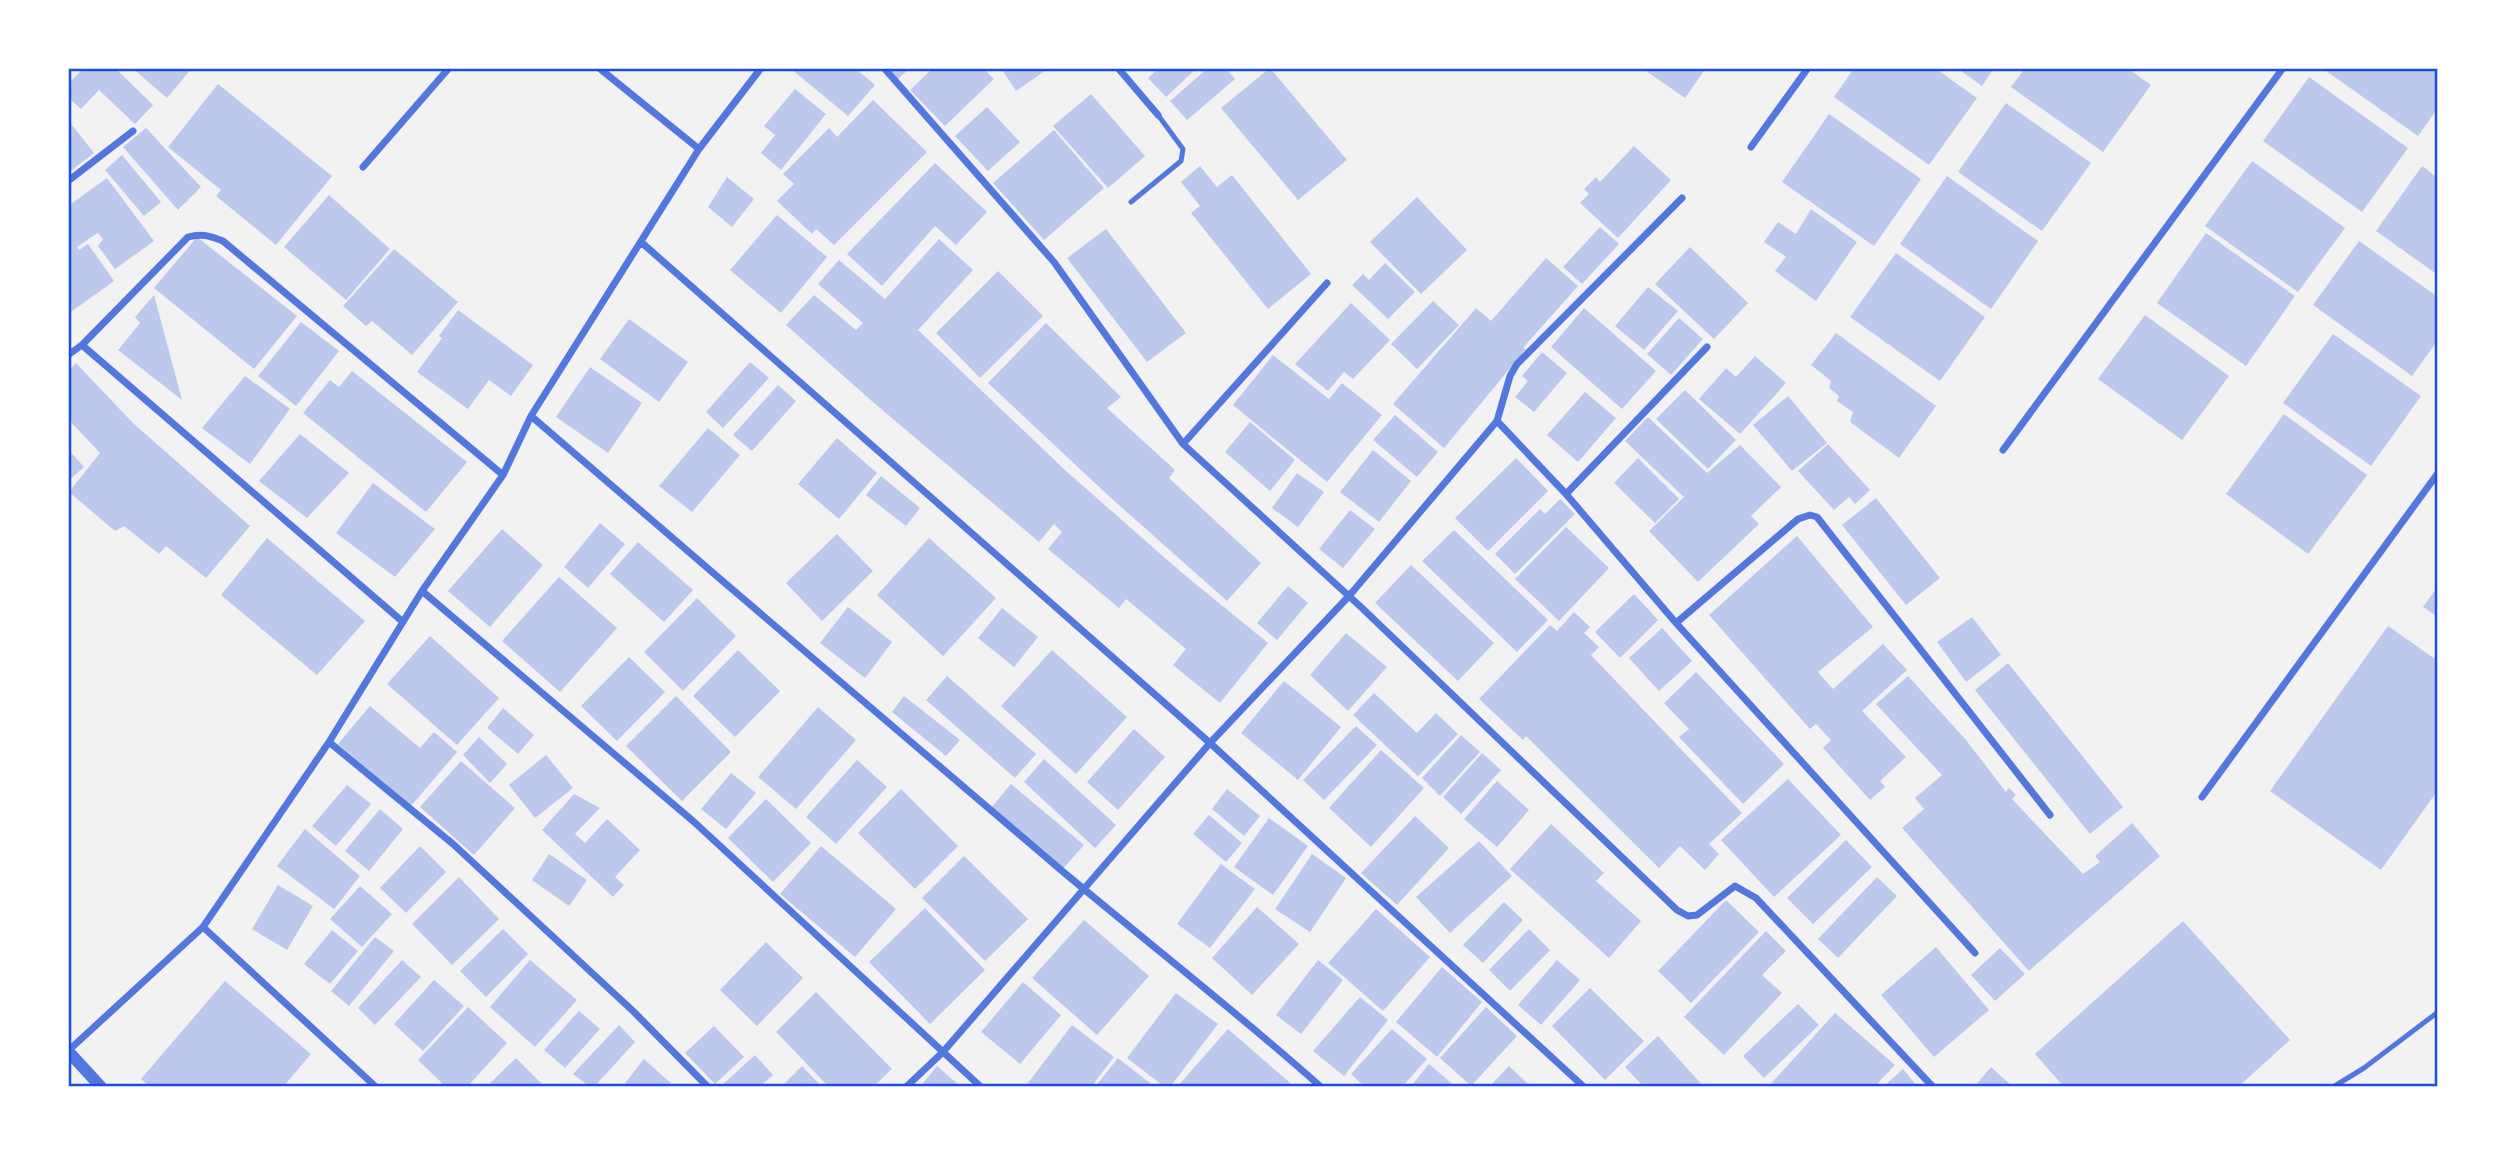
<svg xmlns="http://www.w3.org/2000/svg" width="2506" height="1155" font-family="'Noto Sans',sans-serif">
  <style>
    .building { fill: #bdc9ec }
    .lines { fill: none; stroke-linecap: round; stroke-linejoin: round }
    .service { stroke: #5277de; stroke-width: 5 }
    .minor { stroke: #5277de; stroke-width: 7 }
    .tertiary { stroke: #5277de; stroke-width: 12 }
    .neatline { fill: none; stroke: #1d4ed8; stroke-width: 2.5 }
  </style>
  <rect width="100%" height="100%" fill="#f2f2f2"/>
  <path class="building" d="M 84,68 L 115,68 L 153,105 L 135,124 L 99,90 L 81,109 L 68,97 L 68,84 Z
    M 132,68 L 192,68 L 167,98 Z
    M 790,68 L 855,68 L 875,85 L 848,116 Z
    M 889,68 L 910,68 L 898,79 Z
    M 933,68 L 983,68 L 994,79 L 945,126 L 910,90 Z
    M 1001,68 L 1049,68 L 1016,91 Z
    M 1159,68 L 1197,68 L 1166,97 L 1148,78 Z
    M 1208,68 L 1225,68 L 1235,79 L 1187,120 L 1170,101 Z
    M 1270,68 L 1347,160 L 1298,200 L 1221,108 Z
    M 1642,68 L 1706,68 L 1685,98 Z
    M 1854,68 L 1935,68 L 1977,98 L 1929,165 L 1834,97 Z
    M 1957,68 L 1994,68 L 1982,86 Z
    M 2025,68 L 2127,68 L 2151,85 L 2103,152 L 2011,87 Z
    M 2322,68 L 2438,68 L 2438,108 L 2418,136 Z
    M 2309,77 L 2408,148 L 2362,212 L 2263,141 Z
    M 218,84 L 332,176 L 276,245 L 216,196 L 221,190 L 168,147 Z
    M 795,89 L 826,114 L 781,170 L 761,153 L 775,135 L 764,126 Z
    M 1091,94 L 1145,156 L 1108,188 L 1053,126 Z
    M 873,100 L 927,152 L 834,245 L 816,229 L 812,234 L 777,201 L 794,184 L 783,174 L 829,128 L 837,137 Z
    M 2006,103 L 2091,163 L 2042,231 L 1958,172 Z
    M 987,107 L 1020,142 L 988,171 L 955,136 Z
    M 1829,114 L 1921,179 L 1874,246 L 1782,182 Z
    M 68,120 L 94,153 L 68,173 Z
    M 146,128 L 201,187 L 178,210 L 123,147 Z
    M 1054,130 L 1104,188 L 1044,240 L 993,183 Z
    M 1634,146 L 1671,180 L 1618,238 L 1580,203 L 1589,194 L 1584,189 L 1596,177 L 1600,182 Z
    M 122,155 L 161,202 L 144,216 L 105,170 Z
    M 2252,161 L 2345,228 L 2298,292 L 2205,226 Z
    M 935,163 L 987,212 L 956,245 L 935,226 L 882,286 L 847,254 Z
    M 1200,166 L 1217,187 L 1232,175 L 1311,274 L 1268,309 L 1191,213 L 1200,206 L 1181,182 Z
    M 2422,166 L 2438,178 L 2438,275 L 2376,231 Z
    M 1947,176 L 2038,241 L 1991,309 L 1900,244 Z
    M 727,177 L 754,199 L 732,227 L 708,207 Z
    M 107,178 L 154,241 L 115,269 L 98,246 L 103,239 L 98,233 L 77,247 L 79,250 L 88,244 L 114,281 L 68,314 L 68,206 Z
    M 329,195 L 390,249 L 346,300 L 284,247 Z
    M 1417,197 L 1467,250 L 1421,294 L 1370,242 Z
    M 1811,209 L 1857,242 L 1816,301 L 1775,271 L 1786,257 L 1764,242 L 1778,222 L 1796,234 Z
    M 777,215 L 827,257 L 781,313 L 730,270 Z
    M 1600,227 L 1619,244 L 1582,284 L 1563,267 Z
    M 1106,229 L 1186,333 L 1147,362 L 1067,258 Z
    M 2206,233 L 2295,296 L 2246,366 L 2157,303 Z
    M 197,237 L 297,316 L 254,369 L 154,288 Z
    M 939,239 L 973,270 L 918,330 L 1066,471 L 1181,572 L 1268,643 L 1220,703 L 1173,665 L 1186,649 L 1126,599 L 1119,608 L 1048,549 L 1062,532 L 1054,524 L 1039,542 L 874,403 L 786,325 L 814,295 L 856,330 L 863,323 L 818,284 L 839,260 L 885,299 Z
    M 2359,241 L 2438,297 L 2438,340 L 2412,376 L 2313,305 Z
    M 1690,247 L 1748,303 L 1714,339 L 1655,284 Z
    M 394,249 L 458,302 L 412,355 L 372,321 L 366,326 L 343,306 Z
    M 1896,253 L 1985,317 L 1940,381 L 1850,317 Z
    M 1546,258 L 1578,286 L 1523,348 L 1526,349 L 1444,448 L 1393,404 L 1476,308 L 1491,321 Z
    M 1385,263 L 1415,292 L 1388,319 L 1352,285 L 1363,274 L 1369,280 Z
    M 998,271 L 1043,316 L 980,378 L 936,333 Z
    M 1648,287 L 1678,311 L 1644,350 L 1615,326 Z
    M 154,295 L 182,400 L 118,350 L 140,323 L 135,317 Z
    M 1433,301 L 1459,325 L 1417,369 L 1391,344 Z
    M 1351,303 L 1390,340 L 1353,379 L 1344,372 L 1328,391 L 1295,364 Z
    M 1584,308 L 1656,371 L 1622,409 L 1551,347 Z
    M 458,310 L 533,365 L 511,396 L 489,380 L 468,409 L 417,372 L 442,338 L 439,336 Z
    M 2145,315 L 2229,376 L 2182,440 L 2098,379 Z
    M 1679,318 L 1703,339 L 1671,375 L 1647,354 Z
    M 629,319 L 688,362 L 659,402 L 600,359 Z
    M 301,322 L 339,351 L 296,406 L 258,376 Z
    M 1046,323 L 1121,397 L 1107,408 L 1175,470 L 1169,478 L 1261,563 L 1227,601 L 1111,498 L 988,383 Z
    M 1836,333 L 1936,406 L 1899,458 L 1850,422 L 1853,412 L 1837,401 L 1839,396 L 1829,388 L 1831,381 L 1811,365 Z
    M 2333,334 L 2421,396 L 2371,466 L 2283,403 Z
    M 1542,352 L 1567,373 L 1534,412 L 1515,397 L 1528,381 L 1522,376 Z
    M 1273,355 L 1329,399 L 1342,383 L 1382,415 L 1327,482 L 1233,405 Z
    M 1755,356 L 1786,383 L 1740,434 L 1699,399 L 1726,368 L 1736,377 Z
    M 750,362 L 769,378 L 723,428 L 706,412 Z
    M 76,363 L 133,423 L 250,526 L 206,578 L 166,546 L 159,554 L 124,526 L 115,531 L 69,492 L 100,453 L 68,419 L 68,371 Z
    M 590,367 L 642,403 L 608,453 L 556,417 Z
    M 352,371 L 467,462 L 426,512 L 303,413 L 330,380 L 339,387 Z
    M 245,376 L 290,409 L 250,464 L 202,428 Z
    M 778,385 L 796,401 L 752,451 L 733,435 Z
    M 1685,390 L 1736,440 L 1708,469 L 1656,419 Z
    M 1585,392 L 1616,418 L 1578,462 L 1547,435 Z
    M 1788,396 L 1827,443 L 1792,471 L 1753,425 Z
    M 2284,414 L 2367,475 L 2308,554 L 2226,494 Z
    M 1395,415 L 1438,452 L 1417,477 L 1373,440 Z
    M 1648,417 L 1707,473 L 1740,445 L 1781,487 L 1751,516 L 1759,524 L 1698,582 L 1649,531 L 1684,497 L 1625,441 Z
    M 1250,422 L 1295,460 L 1270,491 L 1225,452 Z
    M 708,428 L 740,455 L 692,512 L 659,486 Z
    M 300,434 L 349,473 L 307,518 L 259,481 Z
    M 837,438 L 877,473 L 839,519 L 798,484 Z
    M 1828,444 L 1870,490 L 1855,504 L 1849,497 L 1834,510 L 1798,471 Z
    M 68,449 L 84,467 L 68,481 Z
    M 1373,450 L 1411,481 L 1379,522 L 1340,492 Z
    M 1516,458 L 1548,491 L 1488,551 L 1455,518 Z
    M 1638,458 L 1679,499 L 1655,523 L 1614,483 Z
    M 1297,473 L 1324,492 L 1298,527 L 1272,508 Z
    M 881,476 L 920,508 L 906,526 L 866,495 Z
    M 373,483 L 435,529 L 395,577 L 336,533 Z
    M 1876,498 L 1940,578 L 1906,605 L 1842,525 Z
    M 1560,499 L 1575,514 L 1515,574 L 1495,554 L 1540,509 L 1545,514 Z
    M 1350,510 L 1375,529 L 1343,568 L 1319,549 Z
    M 600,523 L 625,544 L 588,588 L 564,567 Z
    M 1566,527 L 1609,568 L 1559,621 L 1515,579 Z
    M 502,529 L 543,565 L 490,627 L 448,591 Z
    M 1454,530 L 1548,620 L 1517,652 L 1422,561 Z
    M 837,534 L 873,571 L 822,621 L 786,583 Z
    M 1797,536 L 1873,627 L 1818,672 L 1833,689 L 1883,644 L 1907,670 L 1862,711 L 1906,757 L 1880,781 L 1885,787 L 1870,800 L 1823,748 L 1831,740 L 1816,724 L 1810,729 L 1709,615 Z
    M 267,538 L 365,621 L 317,675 L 221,595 Z
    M 929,538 L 996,598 L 943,656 L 877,595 Z
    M 638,542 L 693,590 L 664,622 L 610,574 Z
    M 1411,565 L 1494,643 L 1458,681 L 1375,603 Z
    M 559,577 L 617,628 L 560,692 L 502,641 Z
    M 1288,586 L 1308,603 L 1277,640 L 1257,623 Z
    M 2438,586 L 2438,617 L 2423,607 Z
    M 1634,594 L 1658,620 L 1620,658 L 1595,632 Z
    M 697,598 L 736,636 L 683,691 L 644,652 Z
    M 848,607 L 892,642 L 865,678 L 820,643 Z
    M 1002,608 L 1038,637 L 1014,667 L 978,638 Z
    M 1574,612 L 1590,627 L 1584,633 L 1599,647 L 1591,655 L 1742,813 L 1709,844 L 1719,854 L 1705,870 L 1680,846 L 1659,868 L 1526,736 L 1523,740 L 1479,699 L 1550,625 L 1557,631 Z
    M 1972,617 L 2001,655 L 1966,682 L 1937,642 Z
    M 2388,626 L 2438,661 L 2438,790 L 2381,870 L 2270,791 Z
    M 1662,628 L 1692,661 L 1659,691 L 1629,658 Z
    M 1346,633 L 1387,667 L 1348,711 L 1310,675 Z
    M 430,636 L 499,698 L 457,745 L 387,684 Z
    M 738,650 L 780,691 L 735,737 L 693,696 Z
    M 1052,650 L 1127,717 L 1076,774 L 1001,706 Z
    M 629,657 L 665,692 L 617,741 L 581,706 Z
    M 2008,663 L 2123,807 L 2090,834 L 1975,690 Z
    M 1696,672 L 1784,764 L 1743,804 L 1679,737 L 1689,729 L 1664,703 Z
    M 947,676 L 1036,754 L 1015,778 L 926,700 Z
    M 1908,676 L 1966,740 L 2006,792 L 2009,788 L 2016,795 L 2012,799 L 2083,874 L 2100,862 L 2095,856 L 2132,823 L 2160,856 L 2029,971 L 1902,828 L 1924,809 L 1915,798 L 1942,775 L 1876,704 Z
    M 1284,681 L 1341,727 L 1298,780 L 1241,733 Z
    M 1374,693 L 1417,733 L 1436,713 L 1458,734 L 1418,776 L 1353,715 Z
    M 676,696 L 731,752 L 682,801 L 626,746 Z
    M 904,696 L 960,740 L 946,756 L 892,712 Z
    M 370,706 L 420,748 L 434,732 L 457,752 L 411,806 L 338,744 Z
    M 818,707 L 856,740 L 796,809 L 758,777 Z
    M 503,708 L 534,735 L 518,754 L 487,728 Z
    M 1356,726 L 1377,745 L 1324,800 L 1303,780 Z
    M 1134,729 L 1165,757 L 1118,810 L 1087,782 Z
    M 1461,735 L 1480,752 L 1440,796 L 1422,778 Z
    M 479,737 L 507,764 L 490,783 L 463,755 Z
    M 1381,750 L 1424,788 L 1371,847 L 1329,808 Z
    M 1482,753 L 1501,770 L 1461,814 L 1443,797 Z
    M 546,755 L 573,788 L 535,818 L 509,785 Z
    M 1044,759 L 1116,825 L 1095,848 L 1024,782 Z
    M 857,760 L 887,787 L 836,844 L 806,817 Z
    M 461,761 L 515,808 L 474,855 L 420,807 Z
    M 731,773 L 756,793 L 726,829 L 701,809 Z
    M 1788,779 L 1841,835 L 1774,897 L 1721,840 Z
    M 1497,781 L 1529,810 L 1497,847 L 1464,819 Z
    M 1011,784 L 1084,845 L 1062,870 L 990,809 Z
    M 347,785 L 371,804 L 336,846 L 312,826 Z
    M 901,789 L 958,846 L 915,889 L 858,833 Z
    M 1227,789 L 1260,816 L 1244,836 L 1212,809 Z
    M 574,794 L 600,808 L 575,834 L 585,843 L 607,819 L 640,850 L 615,877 L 624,885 L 613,897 L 542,830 Z
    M 766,799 L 811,843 L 773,882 L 728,838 Z
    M 380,809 L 403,829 L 369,871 L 345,851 Z
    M 1209,815 L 1242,843 L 1226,862 L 1193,834 Z
    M 1415,816 L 1449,848 L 1397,905 L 1361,873 Z
    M 1269,818 L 1308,846 L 1273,895 L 1234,867 Z
    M 1551,824 L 1604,873 L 1596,881 L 1641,921 L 1609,958 L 1510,869 Z
    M 305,829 L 360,876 L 334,909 L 277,866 Z
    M 1846,840 L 1872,867 L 1813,924 L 1787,898 Z
    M 1479,841 L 1512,876 L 1450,933 L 1416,897 Z
    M 420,846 L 446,872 L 406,913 L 380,888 Z
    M 821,846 L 896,909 L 855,957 L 780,894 Z
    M 549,854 L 587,880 L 569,906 L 532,880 Z
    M 1312,854 L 1346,878 L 1310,932 L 1275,909 Z
    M 964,856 L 1028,919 L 985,961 L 922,898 Z
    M 1221,864 L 1255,889 L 1210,948 L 1177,924 Z
    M 459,877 L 499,919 L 452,965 L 412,924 Z
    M 1877,877 L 1897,896 L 1838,958 L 1818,939 Z
    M 278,885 L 313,906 L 287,950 L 252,929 Z
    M 360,886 L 392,914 L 362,947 L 330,919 Z
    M 1726,900 L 1759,932 L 1691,1003 L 1658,971 Z
    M 1504,902 L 1523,920 L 1483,963 L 1463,945 Z
    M 1257,907 L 1299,944 L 1252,995 L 1212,958 Z
    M 925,908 L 985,970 L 930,1024 L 869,962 Z
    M 1376,909 L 1430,957 L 1383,1011 L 1328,963 Z
    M 1084,920 L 1149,976 L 1097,1035 L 1032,978 Z
    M 2183,921 L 2290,1040 L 2238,1087 L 2064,1087 L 2035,1054 Z
    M 503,929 L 528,954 L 486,997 L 460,971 Z
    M 1529,929 L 1550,950 L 1510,991 L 1489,970 Z
    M 332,930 L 358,951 L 330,984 L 304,964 Z
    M 1766,931 L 1786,951 L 1762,975 L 1782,993 L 1724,1055 L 1684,1017 Z
    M 375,937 L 394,951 L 349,1006 L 331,991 Z
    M 766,942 L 803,978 L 757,1026 L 720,990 Z
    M 1936,947 L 1989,1010 L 1934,1057 L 1881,995 Z
    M 2000,948 L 2025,974 L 1995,1001 L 1971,975 Z
    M 402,960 L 421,977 L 375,1025 L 358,1008 Z
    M 530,960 L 577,1000 L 535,1047 L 490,1007 Z
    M 1318,960 L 1343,980 L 1301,1034 L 1276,1015 Z
    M 1557,960 L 1580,980 L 1541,1025 L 1518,1005 Z
    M 1442,967 L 1482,1002 L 1437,1057 L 1396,1022 Z
    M 434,980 L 464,1006 L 423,1051 L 394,1024 Z
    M 225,981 L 311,1054 L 283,1087 L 151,1087 L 141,1079 Z
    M 1023,982 L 1061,1015 L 1020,1064 L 981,1032 Z
    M 1590,988 L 1644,1041 L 1605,1080 L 1552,1026 Z
    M 816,992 L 892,1069 L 873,1087 L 829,1087 L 776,1032 Z
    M 1176,993 L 1218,1024 L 1170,1087 L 1165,1087 L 1127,1058 Z
    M 1360,997 L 1388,1020 L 1344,1076 L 1313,1051 Z
    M 1798,1004 L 1819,1025 L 1764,1078 L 1743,1056 Z
    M 468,1007 L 507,1043 L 467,1087 L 446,1087 L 418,1060 Z
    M 1486,1007 L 1517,1036 L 1471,1086 L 1440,1058 Z
    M 579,1011 L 600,1029 L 565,1068 L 544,1050 Z
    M 1835,1013 L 1895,1065 L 1874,1087 L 1768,1087 Z
    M 619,1025 L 635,1042 L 594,1087 L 590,1087 L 573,1074 Z
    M 1072,1025 L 1114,1057 L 1091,1087 L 1025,1087 Z
    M 714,1026 L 744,1057 L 715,1084 L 685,1053 Z
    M 1228,1029 L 1274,1069 L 1295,1087 L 1177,1087 Z
    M 1392,1029 L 1427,1059 L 1402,1087 L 1365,1087 L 1351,1074 Z
    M 1658,1036 L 1704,1087 L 1644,1087 L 1625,1067 Z
    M 755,1055 L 773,1075 L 759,1087 L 720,1087 Z
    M 516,1058 L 545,1087 L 486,1087 Z
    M 1118,1058 L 1155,1087 L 1095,1087 Z
    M 644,1059 L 675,1087 L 622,1087 Z
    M 1429,1064 L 1456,1087 L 1410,1087 Z
    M 802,1066 L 822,1087 L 781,1087 Z
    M 937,1066 L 961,1087 L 920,1087 Z
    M 1509,1066 L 1528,1084 L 1525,1087 L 1489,1087 Z
    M 1991,1067 L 2013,1087 L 1974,1087 Z
    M 1903,1069 L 1918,1087 L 1883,1087 Z"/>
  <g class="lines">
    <path class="service" d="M 1131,202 L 1181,161 L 1183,149 L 1158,115
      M 2333,1087 L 2364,1068 L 2438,1012"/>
    <path class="minor" d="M 599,68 L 699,149
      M 884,68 L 1054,262 L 1183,444 L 1362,608 L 1677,910 L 1688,916 L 1697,915 L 1735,886 L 1756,898 L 1933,1087
      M 1118,68 L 1158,115
      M 1751,147 L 1808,68
      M 363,167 L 449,68
      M 68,181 L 133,131
      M 641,242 L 1210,743 L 1584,1087
      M 82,345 L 403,622
      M 68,355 L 82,345 L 188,237 C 202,233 210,236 223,241 L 503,475
      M 531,416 C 707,568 884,720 1061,870 C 1148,943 1237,1012 1321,1087
      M 1497,421 L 1566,494 L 1676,623 L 1975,953
      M 1183,444 L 1327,283
      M 2003,450 L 2283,68
      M 1566,494 L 1707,347
      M 422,591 L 693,821 L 981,1087
      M 1676,623 L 1798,519 L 1810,515 L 1817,517 L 2050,815
      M 329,742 L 453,844 L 633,1011 L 708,1087
      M 2202,797 L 2438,473
      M 203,927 L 376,1087
      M 68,1051 L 203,927 L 329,742 L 422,591 L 503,475 L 531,416 L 699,149 L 761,68
      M 906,1087 L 943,1052 L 1210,743 L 1349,596 L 1497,421 L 1510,376 L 1517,364 L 1682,198"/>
    <path class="tertiary" d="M 68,1051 L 101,1087"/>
  </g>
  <rect width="2506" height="1155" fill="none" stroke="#ffffff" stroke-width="140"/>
  <rect x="70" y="70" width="2366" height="1015" class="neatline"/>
</svg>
